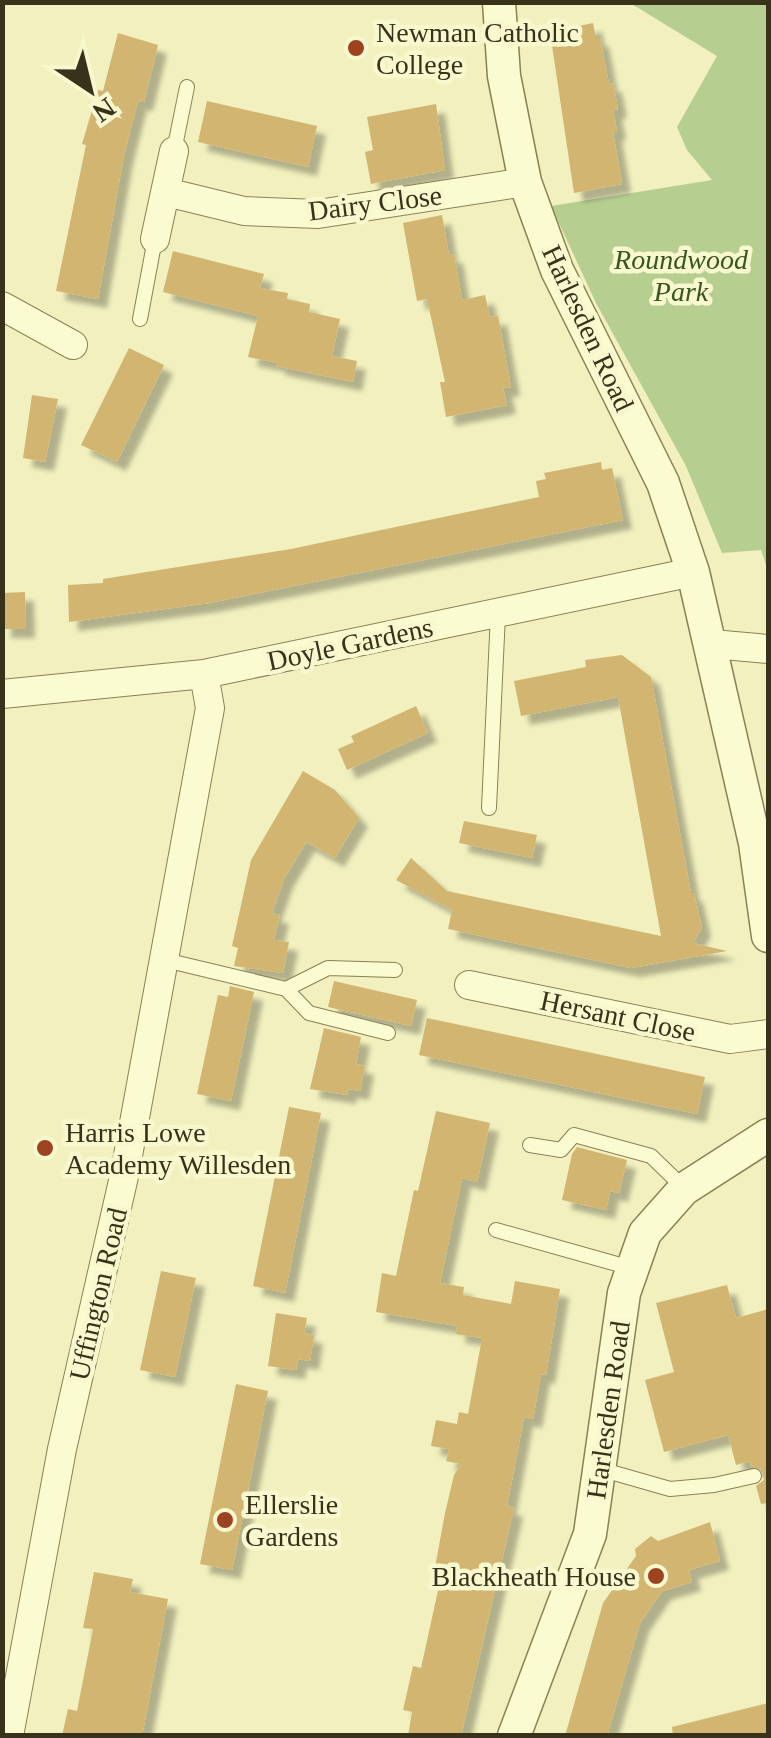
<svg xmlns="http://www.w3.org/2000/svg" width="771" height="1738" font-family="'Times New Roman',serif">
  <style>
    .green { fill: #b6cf91 }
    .building { fill: #d2b570; filter: url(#shadow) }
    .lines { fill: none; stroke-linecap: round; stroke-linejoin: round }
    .service-casing { stroke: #8a8155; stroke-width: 16 }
    .minor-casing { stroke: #8a8155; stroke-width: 30 }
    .tertiary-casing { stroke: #8a8155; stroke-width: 35 }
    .service { stroke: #fbfbd1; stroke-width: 14 }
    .minor { stroke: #fbfbd1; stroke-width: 28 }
    .tertiary { stroke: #fbfbd1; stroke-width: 32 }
    .poi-dot { fill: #9e4321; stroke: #f8f8ce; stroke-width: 4 }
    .labels { text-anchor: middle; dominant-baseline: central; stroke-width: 9; stroke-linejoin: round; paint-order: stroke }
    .poi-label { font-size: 28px; fill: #38321b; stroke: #f8f8ce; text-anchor: start }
    .street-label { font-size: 28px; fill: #38321b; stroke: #f8f8ce }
    .park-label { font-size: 28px; font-style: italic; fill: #395620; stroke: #f8f8ce }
  </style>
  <defs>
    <filter id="shadow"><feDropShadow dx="9" dy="9" stdDeviation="2.5" flood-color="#0004"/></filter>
  </defs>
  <rect width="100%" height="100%" fill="#f1f0be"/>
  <path class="green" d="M 630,3 L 768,3 L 768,571 L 761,550 L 722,553 L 686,466 L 596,303 L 551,206 L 712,180 L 687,150 L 677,127 L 717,56 Z"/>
  <path class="building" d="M 593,23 L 596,38 L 600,38 L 609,84 L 613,83 L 618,109 L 613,110 L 617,131 L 613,132 L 622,184 L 574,193 L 550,32 Z
    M 118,33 L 158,45 L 144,102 L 138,101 L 124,155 L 98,299 L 56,291 L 86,145 L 82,144 L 98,90 L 103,91 Z
    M 207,101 L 317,126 L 308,167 L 198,142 Z
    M 436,104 L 445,170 L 371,184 L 365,152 L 373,150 L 367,117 Z
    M 442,215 L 449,255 L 454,254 L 462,300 L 485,295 L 490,317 L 498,316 L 511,387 L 503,388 L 507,405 L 446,417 L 440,382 L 445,382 L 427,299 L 417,301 L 403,223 Z
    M 173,251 L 264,274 L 260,288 L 288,293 L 287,299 L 310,304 L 309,312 L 340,319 L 332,356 L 357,361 L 353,382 L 276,366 L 277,363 L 248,357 L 258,316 L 163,292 Z
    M 129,348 L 164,365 L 117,462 L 81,445 Z
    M 32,395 L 58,399 L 45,462 L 23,458 Z
    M 601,462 L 602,470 L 612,468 L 623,520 L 209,603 L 69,622 L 68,585 L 103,583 L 103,579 L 291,549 L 539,497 L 536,481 L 546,479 L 544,473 Z
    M 25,592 L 26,629 L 2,629 L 2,593 Z
    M 622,655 L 651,677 L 691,893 L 694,893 L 702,928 L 693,943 L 727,951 L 631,968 L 448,929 L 452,910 L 396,880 L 411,858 L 447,891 L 661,936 L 618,697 L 521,716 L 514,681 L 586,667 L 585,660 Z
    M 416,706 L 428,733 L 347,770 L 338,749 L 354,742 L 351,736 Z
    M 303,771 L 335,790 L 359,818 L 335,858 L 306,842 L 284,879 L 272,913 L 280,915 L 274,940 L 289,942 L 283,973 L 234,966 L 238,948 L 232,946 L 251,860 Z
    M 464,821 L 537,835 L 532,858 L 459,843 Z
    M 334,981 L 417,1000 L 411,1026 L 328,1007 Z
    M 230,986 L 254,992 L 231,1101 L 197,1094 L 218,995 L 228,997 Z
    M 427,1018 L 705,1077 L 697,1114 L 419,1055 Z
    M 324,1028 L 361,1037 L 356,1064 L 365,1066 L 360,1091 L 348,1089 L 347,1095 L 310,1089 Z
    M 289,1107 L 321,1113 L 285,1293 L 253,1286 Z
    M 436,1111 L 490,1123 L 477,1182 L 462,1178 L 440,1283 L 464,1287 L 463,1295 L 511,1304 L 515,1281 L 560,1289 L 546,1375 L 541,1374 L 533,1419 L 524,1417 L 507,1506 L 514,1508 L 461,1736 L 408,1736 L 412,1712 L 403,1710 L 413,1666 L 421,1668 L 439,1586 L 432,1584 L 445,1513 L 454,1475 L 461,1464 L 446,1461 L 449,1449 L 431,1446 L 436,1420 L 457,1424 L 459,1412 L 468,1414 L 482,1338 L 456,1334 L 457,1326 L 376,1312 L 382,1273 L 396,1276 L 414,1190 L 418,1191 Z
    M 577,1147 L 627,1160 L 619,1193 L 610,1191 L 606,1210 L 562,1200 L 572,1154 Z
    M 161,1271 L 196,1278 L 175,1377 L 140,1370 Z
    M 727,1285 L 736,1318 L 768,1309 L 768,1503 L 761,1504 L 756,1486 L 764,1480 L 762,1470 L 751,1466 L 750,1461 L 736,1465 L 728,1435 L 664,1452 L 645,1380 L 674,1372 L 656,1303 Z
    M 276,1313 L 307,1318 L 304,1333 L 314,1335 L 310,1361 L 298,1359 L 296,1370 L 268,1366 Z
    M 236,1384 L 268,1391 L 232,1570 L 200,1564 Z
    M 710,1522 L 720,1561 L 689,1570 L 692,1582 L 662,1591 L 640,1623 L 607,1736 L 565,1736 L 603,1603 L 636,1556 L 635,1549 L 651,1536 L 658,1541 Z
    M 94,1572 L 133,1579 L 130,1592 L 168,1599 L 142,1736 L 62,1736 L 68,1709 L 77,1711 L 93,1629 L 83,1628 Z
    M 768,1703 L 768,1736 L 673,1736 L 672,1727 Z"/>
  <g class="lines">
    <defs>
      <path id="service" d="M 174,151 L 187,87
        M 140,319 L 155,239
        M 489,808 L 498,614
        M 165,960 L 286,989 L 309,1013 L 388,1033
        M 286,989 L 328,968 L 395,970
        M 530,1145 L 561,1150 L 574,1135 L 651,1156 L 684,1188
        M 496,1230 L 631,1268
        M 600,1469 L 670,1489 L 714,1485 L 754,1476"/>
      <path id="minor" d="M 166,192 L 244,211 L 318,214 L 525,182
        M 155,239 L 174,151
        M 2,306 L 73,345
        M 712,644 L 768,649
        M 2,694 L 204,674 L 693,572
        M 469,985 L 730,1039 L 768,1034
        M 9,1736 L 62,1449 L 125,1172 L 210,708 L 204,674"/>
      <path id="tertiary" d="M 499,2 L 504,76 L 525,182 L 557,270 L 663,483 L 693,572 L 755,843 L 768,936
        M 514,1736 L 590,1534 L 624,1293 L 645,1233 L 684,1189 L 768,1135"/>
    </defs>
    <use href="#service" class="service-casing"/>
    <use href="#minor" class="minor-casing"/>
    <use href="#tertiary" class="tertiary-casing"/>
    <use href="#service" class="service"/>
    <use href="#minor" class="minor"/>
    <use href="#tertiary" class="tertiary"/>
  </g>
  <g class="poi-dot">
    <circle cx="356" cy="48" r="10"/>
    <circle cx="45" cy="1148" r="10"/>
    <circle cx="225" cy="1520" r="10"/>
    <circle cx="656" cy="1576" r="10"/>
  </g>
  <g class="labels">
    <g class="poi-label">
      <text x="376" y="32">Newman Catholic<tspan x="376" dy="32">College</tspan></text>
      <text x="65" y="1132">Harris Lowe<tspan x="65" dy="32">Academy Willesden</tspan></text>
      <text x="245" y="1504">Ellerslie<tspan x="245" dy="32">Gardens</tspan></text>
      <text x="636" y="1576" text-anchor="end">Blackheath House</text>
    </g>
    <g class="street-label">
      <text transform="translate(375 203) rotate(-7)">Dairy Close</text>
      <text transform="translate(588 328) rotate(65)">Harlesden Road</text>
      <text transform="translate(350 644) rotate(-12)">Doyle Gardens</text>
      <text transform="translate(618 1016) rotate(12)">Hersant Close</text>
      <text transform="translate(98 1294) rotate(-77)">Uffington Road</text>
      <text transform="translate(608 1410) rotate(-82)">Harlesden Road</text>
    </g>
    <g class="park-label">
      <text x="681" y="259">Roundwood<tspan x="681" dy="32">Park</tspan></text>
    </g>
  </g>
  <rect width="771" height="1738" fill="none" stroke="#38321b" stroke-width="10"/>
  <g transform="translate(90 90) rotate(145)" stroke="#f8f8ce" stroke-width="8" paint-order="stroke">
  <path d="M0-8L18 38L0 25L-18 38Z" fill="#38321b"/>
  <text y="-15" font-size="28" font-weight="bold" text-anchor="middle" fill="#38321b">N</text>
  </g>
</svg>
